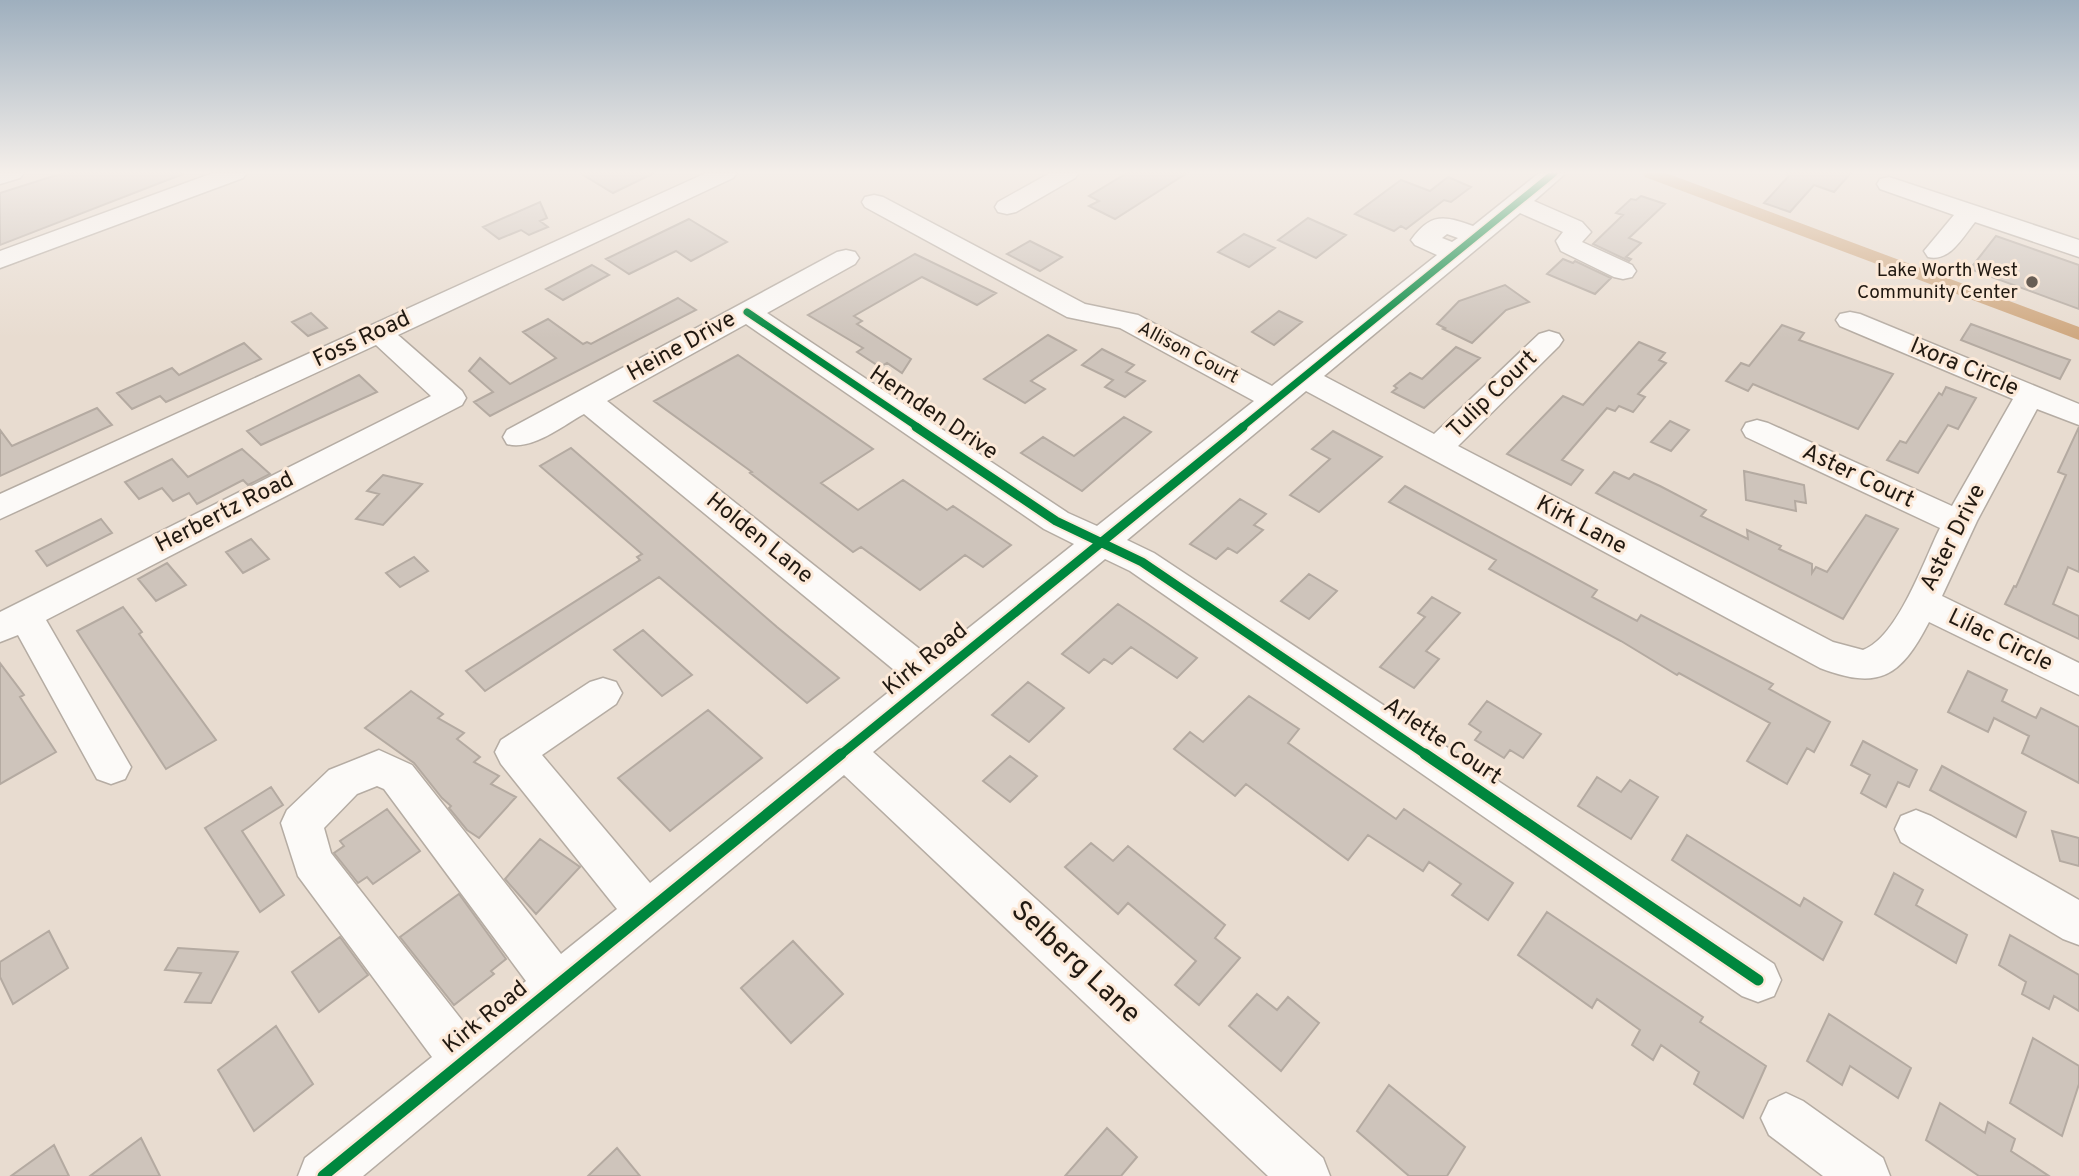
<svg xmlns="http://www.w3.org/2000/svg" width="2079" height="1176" font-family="Overpass,sans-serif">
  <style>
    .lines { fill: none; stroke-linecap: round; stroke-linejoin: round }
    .canal { fill: #cfa880; fill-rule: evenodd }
    .building { fill: #cec4bb; stroke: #b4aaa1; stroke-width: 2 }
    .minor-casing { stroke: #b5aca3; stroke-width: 3 }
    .minor { fill: #fcfaf8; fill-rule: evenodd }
    .cycleway-far2-casing { stroke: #fce9d8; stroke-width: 10 }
    .cycleway-far1-casing { stroke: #fce9d8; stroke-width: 13 }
    .cycleway-casing { stroke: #fce9d8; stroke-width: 16 }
    .cycleway-far2 { stroke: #00873e; stroke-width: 7 }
    .cycleway-far1 { stroke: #00873e; stroke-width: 9 }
    .cycleway { stroke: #00873e; stroke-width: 11 }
    .poi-dot { fill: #675d54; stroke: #fce9d8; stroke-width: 2.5 }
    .labels { text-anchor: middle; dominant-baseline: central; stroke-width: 6; stroke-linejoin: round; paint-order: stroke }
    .far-poi-label { font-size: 19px; fill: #211911; stroke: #fce9d8; text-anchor: end }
    .far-street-label { font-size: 19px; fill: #211911; stroke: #fce9d8 }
    .street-label { font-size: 23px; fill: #211911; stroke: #fce9d8 }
    .near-street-label { font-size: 28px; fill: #211911; stroke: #fce9d8 }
  </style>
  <rect width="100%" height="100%" fill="#e8dcd0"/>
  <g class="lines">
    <path class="canal" d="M 1643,173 L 1666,173 L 2079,327 L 2079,340 L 1645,177 Z"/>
  </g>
  <path class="building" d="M 63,173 L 183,173 L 183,174 L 0,245 L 0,193 Z
    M 580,173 L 654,173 L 613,193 Z
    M 1127,173 L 1187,173 L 1115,219 L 1089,206 L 1099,201 L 1089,196 Z
    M 1787,173 L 1851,173 L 1834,192 L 1814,185 L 1790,212 L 1764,203 L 1788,177 Z
    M 1448,177 L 1471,187 L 1451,202 L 1444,200 L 1406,229 L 1401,226 L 1394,231 L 1355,214 L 1401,180 L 1430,191 Z
    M 1641,196 L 1665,204 L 1629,238 L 1641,243 L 1626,257 L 1631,259 L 1629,261 L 1593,244 L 1623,215 L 1616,213 L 1631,199 L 1636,200 Z
    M 540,202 L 547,218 L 540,221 L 548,227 L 529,235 L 521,230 L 499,239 L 483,227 Z
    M 1308,218 L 1346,235 L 1316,258 L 1278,240 Z
    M 689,219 L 727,242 L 691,261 L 676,251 L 629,274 L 606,259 Z
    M 1244,234 L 1275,248 L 1249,267 L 1218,252 Z
    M 1996,236 L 2079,265 L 2079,309 L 1970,269 Z
    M 1030,241 L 1062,257 L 1040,271 L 1007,254 Z
    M 915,254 L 996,293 L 977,305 L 922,277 L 854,316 L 862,321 L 857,324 L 911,359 L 902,373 L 887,363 L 880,367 L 857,352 L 863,348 L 808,315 Z
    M 1563,259 L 1573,263 L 1575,261 L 1611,278 L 1595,294 L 1547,274 Z
    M 592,265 L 609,275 L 563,300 L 546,289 Z
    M 1505,285 L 1529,302 L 1506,310 L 1472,343 L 1443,329 L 1445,328 L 1437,324 L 1459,301 Z
    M 678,298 L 696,310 L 490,416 L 474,402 L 493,392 L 469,371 L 480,358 L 510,384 L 556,358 L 523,332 L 548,319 L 583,344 L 587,342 L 591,344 Z
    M 1279,311 L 1302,322 L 1274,345 L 1252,332 Z
    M 311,313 L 327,328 L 308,336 L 292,322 Z
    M 1971,324 L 2039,349 L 2070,360 L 2060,379 L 1961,340 Z
    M 1782,325 L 1804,333 L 1799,340 L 1893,374 L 1858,429 L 1753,384 L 1748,391 L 1726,381 L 1741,363 L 1749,366 Z
    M 1048,335 L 1076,350 L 1031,381 L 1045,389 L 1025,403 L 984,379 Z
    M 1639,342 L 1665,353 L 1659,360 L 1666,363 L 1638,394 L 1645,397 L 1633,412 L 1619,406 L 1615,411 L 1607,408 L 1562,460 L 1583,470 L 1571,485 L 1507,454 L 1563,396 L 1583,405 Z
    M 244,343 L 261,359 L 166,402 L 160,396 L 132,409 L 117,393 L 172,368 L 179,375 Z
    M 1456,347 L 1480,358 L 1424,408 L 1392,392 L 1397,388 L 1394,386 L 1410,373 L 1422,379 Z
    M 1102,349 L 1134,365 L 1126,372 L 1145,381 L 1125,397 L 1105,387 L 1113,380 L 1082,365 Z
    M 738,355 L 873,449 L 821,483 L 858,510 L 903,480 L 947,510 L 953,506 L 1011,545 L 983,567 L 965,555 L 920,590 L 861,547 L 853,552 L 750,473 L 752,472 L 654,401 Z
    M 359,375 L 377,392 L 261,445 L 247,431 Z
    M 1946,387 L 1976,398 L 1958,429 L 1948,425 L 1918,473 L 1887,460 L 1900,441 L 1906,443 L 1939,393 L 1942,395 Z
    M 97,408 L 112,425 L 0,476 L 0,430 L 12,446 Z
    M 1124,417 L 1151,432 L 1082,491 L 1021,453 L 1043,437 L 1074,456 Z
    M 1670,421 L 1689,430 L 1671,451 L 1651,442 Z
    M 2079,427 L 2079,572 L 2068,567 L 2053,604 L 2079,616 L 2079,639 L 2005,604 L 2014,586 L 2016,587 L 2066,475 L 2058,472 Z
    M 1333,431 L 1382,457 L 1319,512 L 1290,495 L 1330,459 L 1312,449 Z
    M 571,448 L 777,627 L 839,678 L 807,703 L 659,577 L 485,691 L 466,671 L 640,560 L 637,557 L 642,554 L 540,466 Z
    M 242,449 L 270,474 L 248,485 L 243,480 L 197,504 L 189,493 L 173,501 L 162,488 L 139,499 L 125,482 L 172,459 L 188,477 Z
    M 1744,471 L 1804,485 L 1806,503 L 1795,501 L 1796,511 L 1746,500 Z
    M 1614,472 L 1629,479 L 1634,474 L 1660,486 L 1706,510 L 1701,516 L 1748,539 L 1747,530 L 1781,546 L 1779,549 L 1812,564 L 1812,573 L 1816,567 L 1827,572 L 1866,515 L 1898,529 L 1843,619 L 1596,493 Z
    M 383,475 L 422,484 L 383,525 L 356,519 L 379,494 L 367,491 Z
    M 1405,486 L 1597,590 L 1592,597 L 1637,621 L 1641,615 L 1773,684 L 1769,689 L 1830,722 L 1814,752 L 1807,748 L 1787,784 L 1747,761 L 1770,723 L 1679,673 L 1677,675 L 1621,641 L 1489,569 L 1496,560 L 1389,502 Z
    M 1240,499 L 1266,514 L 1254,525 L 1263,530 L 1237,553 L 1228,548 L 1216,559 L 1190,544 Z
    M 101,519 L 112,533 L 47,566 L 36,551 Z
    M 251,539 L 269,559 L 243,573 L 226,552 Z
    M 414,557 L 428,571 L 400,587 L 386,573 Z
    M 167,563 L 186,585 L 156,601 L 138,579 Z
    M 1309,574 L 1337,591 L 1309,619 L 1281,601 Z
    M 1432,597 L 1460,613 L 1426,651 L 1439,659 L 1414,688 L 1380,667 L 1425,617 L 1418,613 Z
    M 1118,604 L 1145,622 L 1197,658 L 1177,678 L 1131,647 L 1112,664 L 1104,659 L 1089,673 L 1062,654 Z
    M 123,607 L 142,632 L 139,634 L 216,740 L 166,769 L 77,631 Z
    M 643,630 L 692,675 L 662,696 L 614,650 Z
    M 0,663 L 24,695 L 20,697 L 56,752 L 0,784 Z
    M 1968,671 L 2007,690 L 2002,701 L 2036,718 L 2041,708 L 2079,727 L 2079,783 L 2022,753 L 2029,736 L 1994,718 L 1988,732 L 1948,712 Z
    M 1028,682 L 1064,708 L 1029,742 L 992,715 Z
    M 411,691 L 443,714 L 438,718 L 464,733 L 457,739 L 480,757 L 474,762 L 499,776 L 491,784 L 516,797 L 479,838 L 467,830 L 449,808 L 451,806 L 442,798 L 414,763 L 365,728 Z
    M 1249,696 L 1299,729 L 1288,743 L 1333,775 L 1396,819 L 1404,809 L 1513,883 L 1488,920 L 1452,895 L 1461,884 L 1429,862 L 1423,871 L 1368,835 L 1348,860 L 1246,784 L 1235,796 L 1174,749 L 1190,732 L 1203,742 Z
    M 1487,701 L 1541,734 L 1523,758 L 1510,750 L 1504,758 L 1475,740 L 1481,732 L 1469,724 Z
    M 708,710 L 762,758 L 670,831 L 618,778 Z
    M 1863,741 L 1917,770 L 1909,787 L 1898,782 L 1886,807 L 1861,793 L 1870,775 L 1851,765 Z
    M 1010,756 L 1037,776 L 1010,802 L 983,781 Z
    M 1942,766 L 2026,812 L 2016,837 L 1930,790 Z
    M 1597,777 L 1621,792 L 1630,780 L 1658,797 L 1631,839 L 1578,806 Z
    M 271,787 L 283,805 L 242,831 L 284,895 L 260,912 L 205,828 Z
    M 387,809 L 420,851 L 373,884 L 367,877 L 358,883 L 334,853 L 344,846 L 340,841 Z
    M 2052,831 L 2079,838 L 2079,866 L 2060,861 Z
    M 1687,835 L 1800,906 L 1804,898 L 1842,922 L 1823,960 L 1672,860 Z
    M 540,839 L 580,867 L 536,914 L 505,879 Z
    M 1091,843 L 1113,861 L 1128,846 L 1225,925 L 1215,938 L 1240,958 L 1199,1005 L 1175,985 L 1196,961 L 1128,903 L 1118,914 L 1065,867 Z
    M 1894,873 L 1923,890 L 1916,905 L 1967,935 L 1956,963 L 1875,914 Z
    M 459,894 L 506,959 L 491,971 L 494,974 L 454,1005 L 400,937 Z
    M 1547,912 L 1703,1017 L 1700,1022 L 1766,1066 L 1743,1118 L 1694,1084 L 1699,1072 L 1661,1045 L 1653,1060 L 1632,1045 L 1640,1030 L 1597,999 L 1592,1008 L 1518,955 Z
    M 49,931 L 68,968 L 13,1004 L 0,977 L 0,962 Z
    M 2010,935 L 2079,975 L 2079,1011 L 2054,996 L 2049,1009 L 2022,994 L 2026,982 L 1999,965 Z
    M 340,937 L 368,975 L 319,1012 L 292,972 Z
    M 793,941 L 843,994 L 791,1043 L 741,988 Z
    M 178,948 L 238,952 L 211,1003 L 185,1002 L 201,973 L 165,970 Z
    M 1257,994 L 1277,1010 L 1288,997 L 1319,1023 L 1281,1071 L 1229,1026 Z
    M 1829,1014 L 1911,1068 L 1898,1098 L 1850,1066 L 1842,1085 L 1807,1061 Z
    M 276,1026 L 313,1084 L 254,1131 L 218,1070 Z
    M 2033,1038 L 2079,1066 L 2079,1084 L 2062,1136 L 2010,1103 Z
    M 1389,1085 L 1465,1147 L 1447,1176 L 1409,1176 L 1357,1131 Z
    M 1940,1103 L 1985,1133 L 1988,1122 L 2015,1139 L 2011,1151 L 2049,1176 L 1979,1176 L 1926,1140 Z
    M 1107,1128 L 1137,1157 L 1121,1176 L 1065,1176 Z
    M 141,1138 L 160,1176 L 90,1176 Z
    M 54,1145 L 69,1176 L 11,1176 Z
    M 617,1148 L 640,1176 L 588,1176 Z"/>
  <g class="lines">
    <defs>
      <path id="minor" d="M 0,173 L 24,173 L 20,178 L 0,184 Z
        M 213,173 L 247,173 L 243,178 L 0,268 L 0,251 Z
        M 706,173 L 737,173 L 733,178 L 398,335 L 462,391 L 466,398 L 462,405 L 46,620 L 131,767 L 125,779 L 111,784 L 97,779 L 18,635 L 0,642 L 0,612 L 431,396 L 376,345 L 0,519 L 0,494 Z
        M 1050,173 L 1079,173 L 1075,178 L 1016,212 L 1007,214 L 998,212 L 995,207 L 998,202 Z
        M 1539,173 L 1566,173 L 1534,201 L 1582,222 L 1591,232 L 1582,242 L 1632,265 L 1636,271 L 1632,277 L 1623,279 L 1614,277 L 1561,251 L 1556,241 L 1563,232 L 1520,213 L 1324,376 L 1434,434 L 1539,334 L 1549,331 L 1559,334 L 1563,340 L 1559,346 L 1458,446 L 1833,642 L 1863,650 C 1898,637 1924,560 1940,528 L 1746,437 L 1742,430 L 1746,423 L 1757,420 L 1768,423 L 1952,506 L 2013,399 L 1840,326 L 1836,320 L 1840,314 L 1850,312 L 1860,314 L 2079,404 L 2079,425 L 2037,409 L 1977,521 L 1942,596 L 2079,663 L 2079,695 L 1929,622 C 1901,676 1880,691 1820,668 L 1306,391 L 1127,540 L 1154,553 L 1774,964 L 1781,980 L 1774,996 L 1758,1002 L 1742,996 L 1130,571 L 1105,559 L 873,752 L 1323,1158 L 1330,1176 L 1268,1176 L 844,775 L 363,1176 L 298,1176 L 305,1158 L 432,1057 L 298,876 L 281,823 L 287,810 L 329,770 L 379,750 L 412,765 L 561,954 L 617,909 L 501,764 L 495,752 L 501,740 L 590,682 L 603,678 L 616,682 L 622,693 L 616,704 L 542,755 L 650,883 L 905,679 L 584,414 C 562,426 532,451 507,444 L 503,437 L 507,430 L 837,252 L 846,250 L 855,252 L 859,258 L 855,264 L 767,313 L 1068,513 L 1097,526 L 1254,401 L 1120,328 L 1067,317 L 865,207 L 862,202 L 865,197 L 874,195 L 883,197 L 1085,304 L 1138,315 L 1272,386 L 1437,255 L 1415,245 L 1411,240 C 1431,212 1445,216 1473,226 ZM 1447,234 L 1458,238 L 1452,242 L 1442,238 ZM 746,324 L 1044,529 L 1074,544 L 931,658 L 607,401 ZM 377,786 L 384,789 L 526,981 L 468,1028 L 331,853 L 324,828 L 357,794 Z
        M 1889,177 L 2079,240 L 2079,257 L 1975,222 C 1962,238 1950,262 1928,257 L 1924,251 L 1954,215 L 1880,189 L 1877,184 L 1880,179 Z
        M 1916,810 L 1931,816 L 2079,900 L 2079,945 L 2063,939 L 1901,842 L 1895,829 L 1901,816 Z
        M 1786,1093 L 1803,1101 L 1883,1158 L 1890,1176 L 1823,1176 L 1769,1135 L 1761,1118 L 1769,1101 Z"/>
    </defs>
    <use href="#minor" class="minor-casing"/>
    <use href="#minor" class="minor"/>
    <defs>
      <path id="cycleway-far2" d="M 747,312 L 919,428
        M 1241,428 L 1554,173"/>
      <path id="cycleway-far1" d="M 916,427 L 1056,521 L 1142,562 L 1428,756
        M 839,756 L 1243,427"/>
      <path id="cycleway" d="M 1425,754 L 1758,980
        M 323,1176 L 841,754"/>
    </defs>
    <use href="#cycleway-far2" class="cycleway-far2-casing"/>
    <use href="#cycleway-far1" class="cycleway-far1-casing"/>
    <use href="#cycleway" class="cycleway-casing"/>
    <use href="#cycleway-far2" class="cycleway-far2"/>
    <use href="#cycleway-far1" class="cycleway-far1"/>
    <use href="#cycleway" class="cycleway"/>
  </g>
  <linearGradient id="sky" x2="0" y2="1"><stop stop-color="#9eafbe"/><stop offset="0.51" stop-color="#f5efea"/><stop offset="1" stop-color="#f5efea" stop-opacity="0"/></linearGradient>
  <rect width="2079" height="338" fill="url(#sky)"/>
  <circle class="poi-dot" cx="2032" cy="282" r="7"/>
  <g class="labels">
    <g class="far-poi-label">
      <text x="2018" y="271">Lake Worth West<tspan x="2018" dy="22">Community Center</tspan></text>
    </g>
    <g class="far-street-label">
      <text transform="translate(1188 353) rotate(28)">Allison Court</text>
    </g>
    <g class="street-label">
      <text transform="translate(362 340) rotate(-25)">Foss Road</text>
      <text transform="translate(682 347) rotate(-29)">Heine Drive</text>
      <text transform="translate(1964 368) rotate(23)">Ixora Circle</text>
      <text transform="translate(1493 395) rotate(-44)">Tulip Court</text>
      <text transform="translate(933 414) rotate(34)">Hernden Drive</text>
      <text transform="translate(1858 477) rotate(25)">Aster Court</text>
      <text transform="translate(225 513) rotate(-27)">Herbertz Road</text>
      <text transform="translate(1581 526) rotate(28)">Kirk Lane</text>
      <text transform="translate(1954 538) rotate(-63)">Aster Drive</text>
      <text transform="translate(759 539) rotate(39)">Holden Lane</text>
      <text transform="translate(2000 641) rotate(26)">Lilac Circle</text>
      <text transform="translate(926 660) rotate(-39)">Kirk Road</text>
      <text transform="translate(1442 742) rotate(34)">Arlette Court</text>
      <text transform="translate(486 1018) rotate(-39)">Kirk Road</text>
    </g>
    <g class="near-street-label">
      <text transform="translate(1075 963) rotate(43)">Selberg Lane</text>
    </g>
  </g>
</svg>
